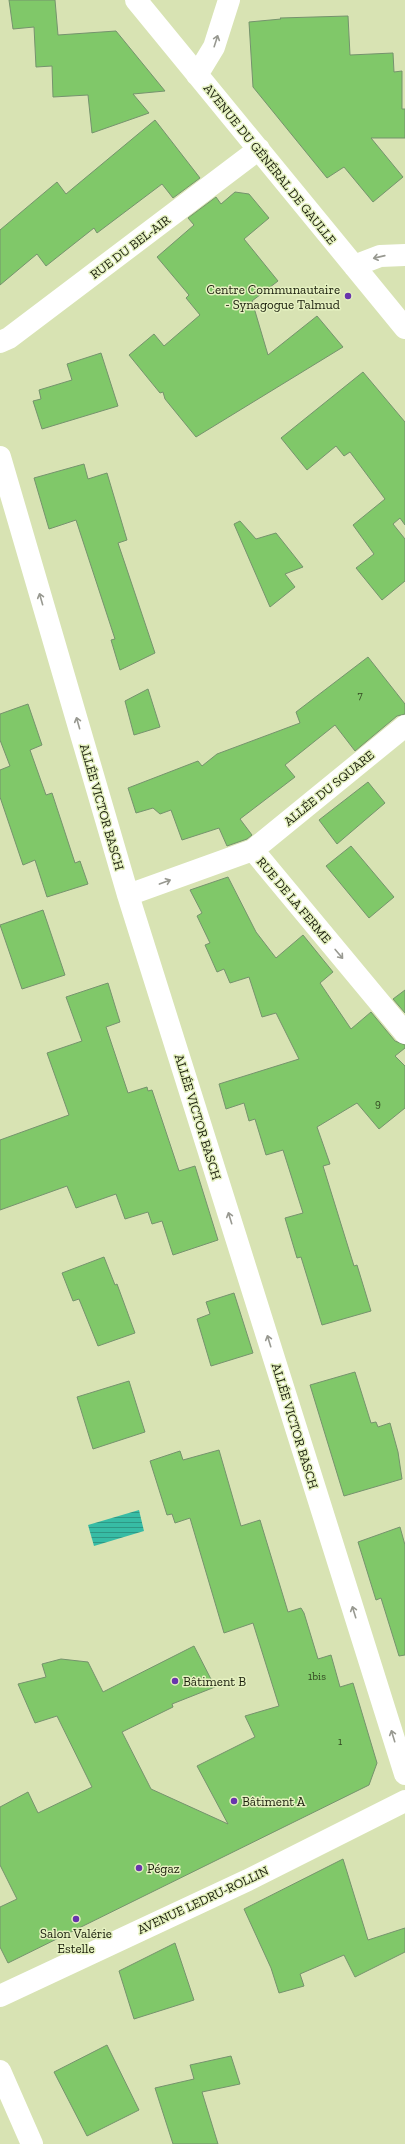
<svg xmlns="http://www.w3.org/2000/svg" width="405" height="2144" font-family="'Zilla Slab',serif">
  <style>
    .water { fill: url(#water-rules) }
    .building { fill: #80c869; stroke: #75936d }
    .lines { fill: none; stroke-linecap: round; stroke-linejoin: round }
    .minor { stroke: #fff; stroke-width: 22 }
    .oneway { stroke: #989991 }
    .poi-dot { fill: #6835ac; stroke: #e5f1c0; stroke-width: 1.5 }
    .labels { text-anchor: middle; dominant-baseline: central; stroke-width: 3; stroke-linejoin: round; paint-order: stroke }
    .number-label { font-size: 11px; fill: #334822 }
    .street-label { font-size: 13px; fill: #191d0b; stroke: #e5f1c0 }
    .poi-label { font-size: 13px; fill: #191d0b; stroke: #e5f1c0; text-anchor: start }
  </style>
  <defs>
    <pattern id="water-rules" width="6" height="5" patternUnits="userSpaceOnUse"><rect width="6" height="5" fill="#37bca5"/><path d="M0 2.5h6" fill="none" stroke="#2e9885"/></pattern>
  </defs>
  <rect width="100%" height="100%" fill="#d8e3b3"/>
  <path class="water" d="M 139,1510 L 144,1531 L 94,1546 L 88,1525 Z"/>
  <path class="building" d="M 9,0 L 55,0 L 58,35 L 116,31 L 165,91 L 133,94 L 149,113 L 92,133 L 88,95 L 53,97 L 52,66 L 36,67 L 34,27 L 13,29 Z
    M 348,16 L 350,55 L 393,53 L 394,72 L 402,71 L 402,109 L 405,109 L 405,138 L 371,138 L 403,177 L 373,202 L 344,167 L 327,178 L 253,87 L 249,22 L 281,19 L 280,18 Z
    M 155,120 L 200,178 L 173,198 L 162,184 L 97,233 L 94,228 L 46,266 L 37,254 L 0,285 L 0,230 L 57,182 L 66,194 Z
    M 235,192 L 249,194 L 269,218 L 244,239 L 278,281 L 252,301 L 268,355 L 317,316 L 343,347 L 196,437 L 165,399 L 163,392 L 160,393 L 129,355 L 154,334 L 164,346 L 200,315 L 186,298 L 189,295 L 157,257 L 194,225 L 188,218 L 216,197 L 221,204 Z
    M 101,353 L 118,406 L 42,429 L 33,401 L 41,399 L 39,390 L 72,380 L 67,364 Z
    M 363,372 L 405,422 L 405,525 L 400,518 L 393,524 L 405,539 L 405,581 L 382,600 L 356,568 L 374,554 L 353,525 L 385,499 L 350,452 L 344,456 L 336,446 L 307,470 L 281,438 Z
    M 84,464 L 88,479 L 107,473 L 127,540 L 118,543 L 155,653 L 120,670 L 111,640 L 115,639 L 76,520 L 49,529 L 34,478 Z
    M 240,521 L 256,539 L 276,533 L 303,567 L 285,574 L 295,587 L 270,607 L 234,524 Z
    M 368,657 L 405,704 L 405,714 L 397,716 L 355,751 L 335,725 L 285,765 L 295,777 L 240,819 L 252,835 L 247,839 L 227,846 L 219,828 L 182,840 L 171,810 L 160,814 L 153,808 L 136,813 L 128,788 L 198,761 L 202,766 L 217,754 L 300,723 L 296,712 Z
    M 148,689 L 160,727 L 134,735 L 125,701 Z
    M 28,704 L 42,745 L 30,750 L 46,795 L 52,793 L 75,863 L 80,861 L 88,884 L 47,897 L 35,860 L 23,865 L 0,797 L 0,770 L 10,766 L 0,740 L 0,714 Z
    M 368,782 L 385,803 L 337,844 L 319,820 Z
    M 351,846 L 394,897 L 369,918 L 326,866 Z
    M 228,877 L 256,932 L 276,958 L 303,935 L 333,972 L 320,983 L 351,1029 L 371,1012 L 395,1041 L 405,1045 L 405,1048 L 395,1056 L 405,1066 L 405,1108 L 379,1129 L 357,1103 L 317,1127 L 330,1164 L 323,1166 L 354,1266 L 357,1265 L 371,1311 L 322,1325 L 301,1257 L 297,1258 L 285,1218 L 303,1213 L 283,1150 L 266,1155 L 255,1119 L 249,1121 L 244,1103 L 226,1109 L 219,1084 L 299,1059 L 276,1013 L 262,1017 L 249,977 L 230,983 L 224,969 L 217,972 L 205,945 L 210,943 L 197,916 L 202,913 L 190,890 Z
    M 43,910 L 65,975 L 22,989 L 0,925 Z
    M 108,983 L 120,1022 L 106,1027 L 128,1093 L 147,1087 L 148,1091 L 152,1090 L 179,1171 L 195,1166 L 218,1240 L 173,1255 L 162,1221 L 152,1224 L 148,1212 L 125,1219 L 116,1194 L 76,1208 L 67,1186 L 0,1210 L 0,1140 L 69,1115 L 47,1053 L 82,1041 L 66,997 Z
    M 405,990 L 405,1013 L 393,999 Z
    M 104,1257 L 115,1285 L 117,1284 L 135,1333 L 98,1346 L 79,1299 L 73,1301 L 62,1273 Z
    M 234,1293 L 253,1353 L 211,1366 L 197,1319 L 210,1314 L 206,1302 Z
    M 355,1372 L 371,1423 L 376,1422 L 378,1427 L 390,1423 L 398,1452 L 402,1479 L 344,1496 L 310,1385 Z
    M 129,1381 L 145,1432 L 93,1449 L 77,1397 Z
    M 219,1450 L 241,1526 L 260,1520 L 288,1612 L 301,1608 L 304,1613 L 318,1659 L 331,1655 L 340,1687 L 353,1683 L 377,1763 L 369,1785 L 8,1963 L 0,1947 L 0,1907 L 17,1899 L 0,1865 L 0,1807 L 28,1792 L 38,1813 L 92,1787 L 57,1716 L 35,1723 L 18,1684 L 46,1677 L 42,1664 L 61,1659 L 88,1662 L 103,1692 L 194,1646 L 215,1687 L 172,1704 L 173,1707 L 122,1732 L 151,1789 L 228,1824 L 197,1766 L 255,1737 L 245,1716 L 279,1706 L 253,1623 L 224,1633 L 190,1518 L 175,1523 L 172,1514 L 167,1515 L 150,1461 L 180,1451 L 183,1460 Z
    M 400,1527 L 405,1545 L 405,1655 L 399,1656 L 381,1598 L 376,1600 L 358,1542 Z
    M 343,1859 L 368,1940 L 405,1928 L 405,1952 L 355,1977 L 344,1955 L 300,1974 L 304,1986 L 279,1993 L 271,1968 L 244,1909 Z
    M 175,1943 L 194,2000 L 134,2019 L 119,1971 Z
    M 107,2045 L 139,2110 L 87,2136 L 54,2072 Z
    M 231,2056 L 240,2084 L 202,2092 L 218,2144 L 173,2144 L 155,2088 L 194,2079 L 190,2065 Z"/>
  <g class="lines">
    <path class="minor" d="M 136,0 L 405,328
      M 197,75 L 214,47 L 229,0
      M 354,266 L 380,256 L 405,255
      M 0,342 L 9,338 L 259,149
      M 0,457 L 128,895 L 405,1774
      M 253,850 L 405,726
      M 128,895 L 253,850 L 405,1033
      M 0,1996 L 248,1880 L 405,1801
      M 0,2071 L 32,2144"/>
  </g>
  <defs><path id="oneway-shaft" d="M-6 0H5M1.5-3L5.5 0L1.5 3" fill="none" stroke-width="1.6" stroke-linecap="round" stroke-linejoin="round"/></defs>
  <g class="oneway">
    <use href="#oneway-shaft" transform="translate(216 41) rotate(-72)"/>
    <use href="#oneway-shaft" transform="translate(379 257) rotate(167)"/>
    <use href="#oneway-shaft" transform="translate(41 599) rotate(-106)"/>
    <use href="#oneway-shaft" transform="translate(78 723) rotate(-106)"/>
    <use href="#oneway-shaft" transform="translate(165 882) rotate(-20)"/>
    <use href="#oneway-shaft" transform="translate(339 954) rotate(50)"/>
    <use href="#oneway-shaft" transform="translate(230 1218) rotate(-107)"/>
    <use href="#oneway-shaft" transform="translate(269 1341) rotate(-107)"/>
    <use href="#oneway-shaft" transform="translate(354 1612) rotate(-107)"/>
    <use href="#oneway-shaft" transform="translate(393 1736) rotate(-107)"/>
  </g>
  <g class="poi-dot">
    <circle cx="348" cy="296" r="4"/>
    <circle cx="175" cy="1681" r="4"/>
    <circle cx="234" cy="1801" r="4"/>
    <circle cx="139" cy="1868" r="4"/>
    <circle cx="76" cy="1919" r="4"/>
  </g>
  <g class="labels">
    <g class="number-label">
      <text x="360" y="695">7</text>
      <text x="378" y="1103">9</text>
      <text x="317" y="1676">1bis</text>
      <text x="340" y="1741">1</text>
    </g>
    <g class="street-label">
      <text transform="translate(270 164) rotate(51)">AVENUE DU GÉNÉRAL DE GAULLE</text>
      <text transform="translate(130 247) rotate(-37)">RUE DU BEL-AIR</text>
      <text transform="translate(329 788) rotate(-39)">ALLÉE DU SQUARE</text>
      <text transform="translate(102 807) rotate(74)">ALLÉE VICTOR BASCH</text>
      <text transform="translate(294 900) rotate(50)">RUE DE LA FERME</text>
      <text transform="translate(198 1117) rotate(73)">ALLÉE VICTOR BASCH</text>
      <text transform="translate(295 1426) rotate(73)">ALLÉE VICTOR BASCH</text>
      <text transform="translate(203 1900) rotate(-25)">AVENUE LEDRU-ROLLIN</text>
    </g>
    <g class="poi-label">
      <text x="340" y="289" text-anchor="end">Centre Communautaire<tspan x="340" dy="15">- Synagogue Talmud</tspan></text>
      <text x="183" y="1681">Bâtiment B</text>
      <text x="242" y="1801">Bâtiment A</text>
      <text x="147" y="1868">Pégaz</text>
      <text x="76" y="1933" text-anchor="middle">Salon Valérie<tspan x="76" dy="15">Estelle</tspan></text>
    </g>
  </g>
</svg>
